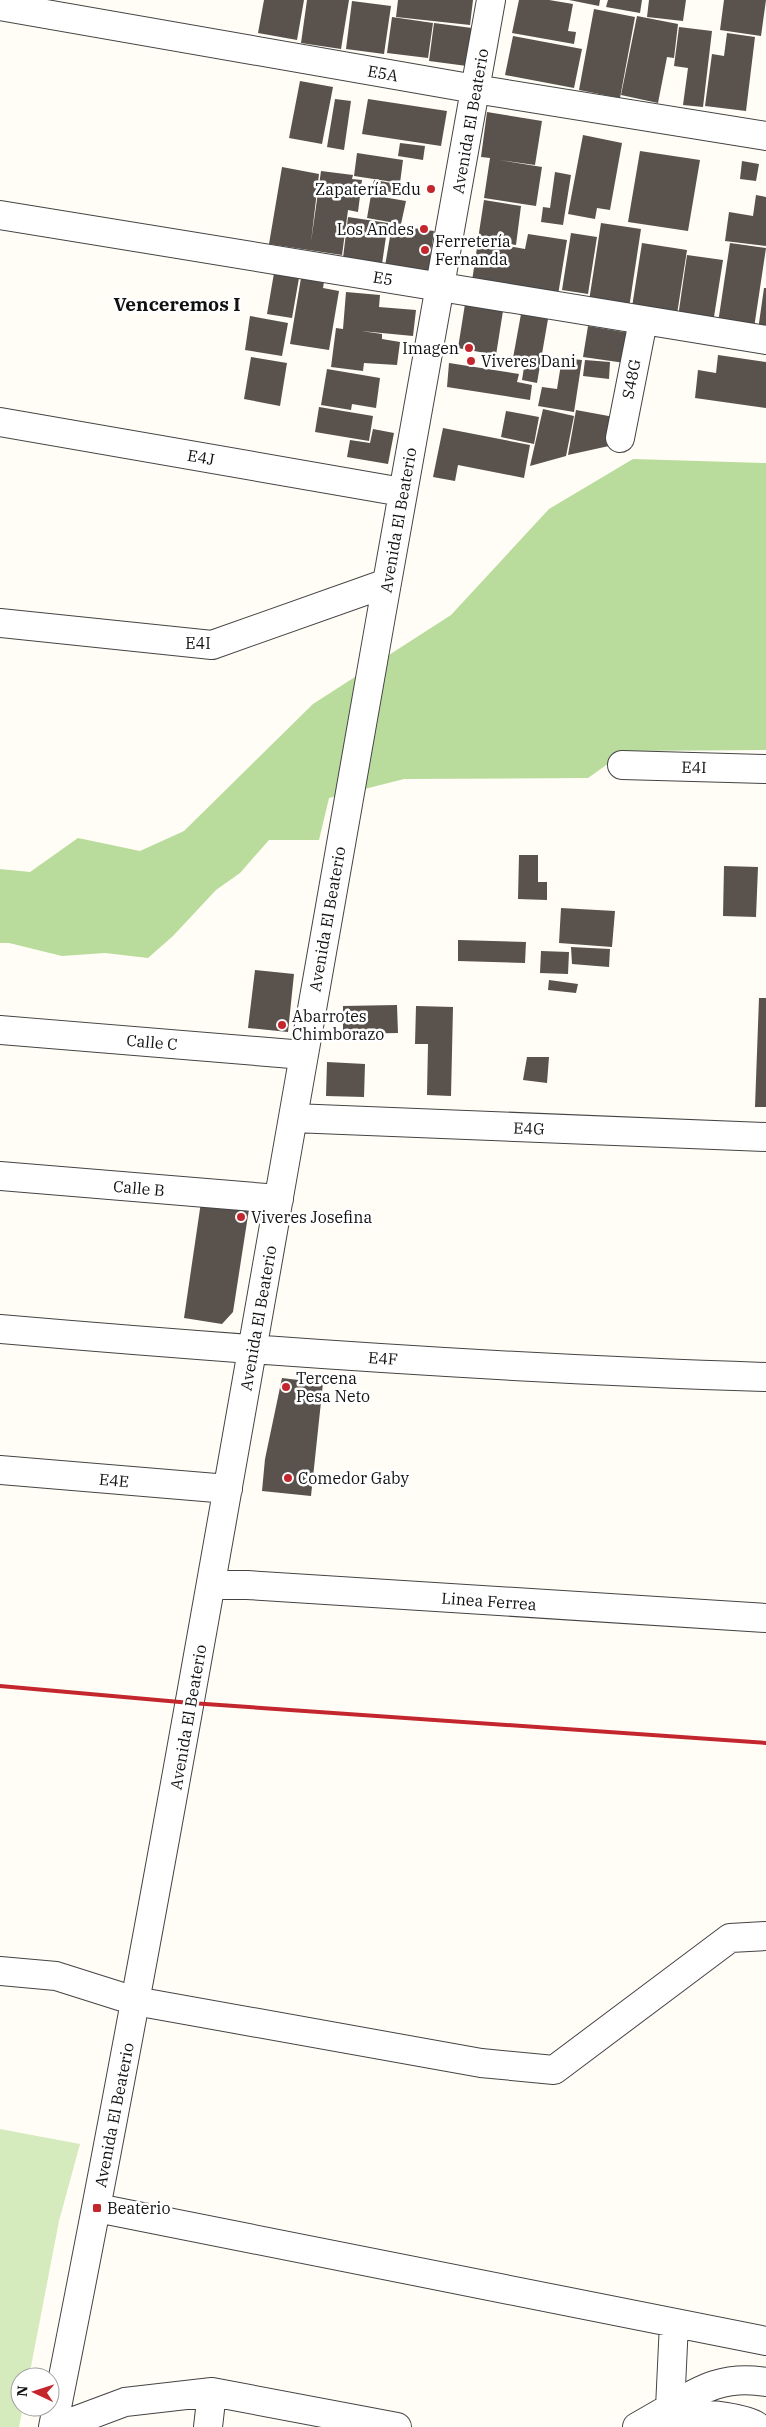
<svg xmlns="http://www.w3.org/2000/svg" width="766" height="2427" font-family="'IBM Plex Serif',serif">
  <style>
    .green { fill: #d5ebbd }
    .forest { fill: #b9dc9c }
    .building { fill: #5a524d }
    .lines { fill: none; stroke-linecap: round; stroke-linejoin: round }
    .minor-casing { stroke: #444; stroke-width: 30 }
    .minor { stroke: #fff; stroke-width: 28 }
    .rail { stroke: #c4262e; stroke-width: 4 }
    .poi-dot { fill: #c4262e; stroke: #fff; stroke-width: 2 }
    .labels { text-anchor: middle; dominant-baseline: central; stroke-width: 5; stroke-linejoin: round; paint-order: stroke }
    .street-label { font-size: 16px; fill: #111; stroke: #fff }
    .poi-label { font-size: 16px; fill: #111; stroke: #fff; text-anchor: start }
    .quarter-label { font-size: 19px; font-weight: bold; fill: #111; stroke: #fff }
  </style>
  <rect width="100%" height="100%" fill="#fffdf5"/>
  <path class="green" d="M 0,2129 L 80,2144 L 59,2221 L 29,2377 L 20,2377 L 20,2407 L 23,2407 L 19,2427 L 0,2427 Z"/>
  <path class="forest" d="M 633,459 L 766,463 L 766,750 L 626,751 L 588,778 L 404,779 L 329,798 L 319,840 L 269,840 L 240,873 L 216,890 L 173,936 L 148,958 L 105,953 L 62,956 L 9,943 L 0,943 L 0,869 L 30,872 L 78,838 L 140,851 L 184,831 L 313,704 L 451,615 L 549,509 Z"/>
  <path class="building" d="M 264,0 L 304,0 L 297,40 L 258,33 Z
    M 307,0 L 349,0 L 341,49 L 301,43 Z
    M 398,0 L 473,0 L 470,25 L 396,17 Z
    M 519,0 L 549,0 L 573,4 L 568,31 L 576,32 L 574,44 L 512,33 Z
    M 569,0 L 600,0 L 599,6 Z
    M 608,0 L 642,0 L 640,13 L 606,7 Z
    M 649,0 L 686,0 L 683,21 L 647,17 Z
    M 724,0 L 766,0 L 761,36 L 720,30 Z
    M 352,1 L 391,6 L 384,54 L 346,49 Z
    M 594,9 L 635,17 L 620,98 L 579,90 Z
    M 637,16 L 678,24 L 674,58 L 667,57 L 658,103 L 621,95 Z
    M 392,17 L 433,23 L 428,58 L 387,53 Z
    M 434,23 L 472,28 L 467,66 L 429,61 Z
    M 679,27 L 712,31 L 703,107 L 683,105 L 688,68 L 674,66 Z
    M 727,33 L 755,37 L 746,111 L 705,106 L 712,54 L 724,56 Z
    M 513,36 L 582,49 L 574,88 L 505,75 Z
    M 300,81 L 333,87 L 322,144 L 289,138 Z
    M 335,99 L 351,101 L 344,150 L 327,147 Z
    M 368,99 L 447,111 L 441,146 L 362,134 Z
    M 487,112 L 542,121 L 535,165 L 499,160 L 542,167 L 536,206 L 484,198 L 490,158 L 481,157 Z
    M 583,135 L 622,143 L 610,210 L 597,208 L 595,219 L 568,214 Z
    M 400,143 L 425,146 L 423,160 L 398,156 Z
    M 640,151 L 700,160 L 688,231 L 628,222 Z
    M 357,153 L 403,160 L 400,183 L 354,176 Z
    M 742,161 L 759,164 L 756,181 L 740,179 Z
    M 282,167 L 319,174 L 311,242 L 321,171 L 353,175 L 352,179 L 362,180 L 358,212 L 348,210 L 342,255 L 269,244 Z
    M 555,172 L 571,175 L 563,225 L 541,222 L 543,207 L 550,208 Z
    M 374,180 L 403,185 L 402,194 L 372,189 Z
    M 371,195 L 406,201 L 401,224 L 367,218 Z
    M 756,195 L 766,197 L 766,246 L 725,241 L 729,212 L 753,216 Z
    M 484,200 L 521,206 L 516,245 L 478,239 Z
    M 348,217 L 388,223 L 382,264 L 343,258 Z
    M 601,223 L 641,229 L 629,308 L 589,301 Z
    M 392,225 L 434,231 L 428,273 L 385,266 Z
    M 571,233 L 597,237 L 588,294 L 562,290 Z
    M 528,234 L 567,240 L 558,295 L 472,281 L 478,241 L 525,249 Z
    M 642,243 L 687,250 L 677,314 L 632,307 Z
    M 730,243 L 766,248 L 754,328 L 718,323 Z
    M 687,255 L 723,260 L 713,323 L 678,317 Z
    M 274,273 L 299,278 L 292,318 L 267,314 Z
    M 301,278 L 324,282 L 323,288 L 339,291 L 329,350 L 290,344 Z
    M 764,288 L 766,288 L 766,331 L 758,330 Z
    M 346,292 L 380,295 L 379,307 L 416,310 L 413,336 L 361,331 L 382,334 L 382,339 L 400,342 L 397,365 L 364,363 L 363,371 L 331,367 L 336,328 L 343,329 Z
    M 465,304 L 503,311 L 496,355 L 458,348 Z
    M 521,314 L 548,319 L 537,383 L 522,380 L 525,361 L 513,358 Z
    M 250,316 L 288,323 L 282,356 L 245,350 Z
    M 588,326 L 630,333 L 625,363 L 583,357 Z
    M 718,355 L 766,362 L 766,408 L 695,398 L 698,370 L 716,373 Z
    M 251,357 L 287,363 L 280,406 L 244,399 Z
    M 562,358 L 582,360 L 574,412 L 538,406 L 542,387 L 557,389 Z
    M 585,360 L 610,362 L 609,379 L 583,376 Z
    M 449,363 L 519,374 L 517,382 L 532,385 L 530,400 L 447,387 Z
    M 327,369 L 380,378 L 376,408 L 352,404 L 351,410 L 321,405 Z
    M 319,407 L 373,416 L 369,441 L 315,432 Z
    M 543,409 L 574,416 L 566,456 L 530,466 Z
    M 576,410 L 614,417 L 609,446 L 568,455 Z
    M 506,411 L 539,417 L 534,444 L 501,437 Z
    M 443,428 L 530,445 L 524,478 L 458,465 L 455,481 L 433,477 Z
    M 373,429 L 394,433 L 388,464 L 347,457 L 350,440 L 370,443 Z
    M 519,855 L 538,855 L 538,882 L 547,882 L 547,900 L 518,899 Z
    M 724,866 L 758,867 L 756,917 L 723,916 Z
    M 561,908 L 615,911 L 612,947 L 559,943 Z
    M 458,940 L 526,942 L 525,963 L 458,961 Z
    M 571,947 L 610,949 L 609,967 L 572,964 Z
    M 541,951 L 569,952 L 568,974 L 540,973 Z
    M 255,970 L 294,974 L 288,1032 L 248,1028 Z
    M 549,980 L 578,984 L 576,993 L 548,990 Z
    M 759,998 L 766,998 L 766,1107 L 755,1107 Z
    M 397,1005 L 398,1033 L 343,1034 L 343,1006 Z
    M 416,1006 L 453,1007 L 451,1096 L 427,1095 L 428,1044 L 415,1044 Z
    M 527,1057 L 549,1057 L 547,1083 L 523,1080 Z
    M 327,1062 L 365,1064 L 364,1097 L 326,1096 Z
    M 201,1202 L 249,1209 L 233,1312 L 222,1324 L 184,1318 Z
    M 282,1378 L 323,1383 L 311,1496 L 262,1491 L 265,1459 Z"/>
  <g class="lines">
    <defs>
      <path id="minor" d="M 0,6 L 475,89 L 766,136
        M 0,215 L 766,340
        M 0,422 L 402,492
        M 620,438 L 643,321
        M 0,623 L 212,645 L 387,583
        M 622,765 L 766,769
        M 0,1030 L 304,1055
        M 293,1118 L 766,1137
        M 0,1176 L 279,1199
        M 0,1329 C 255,1351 510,1369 766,1377
        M 0,1470 L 228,1489
        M 211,1585 L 247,1585 L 766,1618
        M 0,1971 L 56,1976 L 135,2001 L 481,2063 L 554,2070 L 730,1938 L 766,1936
        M 97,2208 L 766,2341
        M 674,2323 L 670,2408 C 701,2388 727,2375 766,2382
        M 676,2423 C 681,2420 685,2417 690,2415 C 701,2412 751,2419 758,2427
        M 53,2427 C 145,1969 224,1509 305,1049 C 366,699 428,350 491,0
        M 58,2427 L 125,2402 L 212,2392
        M 208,2427 L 212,2392 L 397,2427
        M 637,2427 L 670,2408 L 677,2426"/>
    </defs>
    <use href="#minor" class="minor-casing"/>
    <use href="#minor" class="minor"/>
    <path class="rail" d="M 0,1686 L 191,1703 L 766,1743"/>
  </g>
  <g class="poi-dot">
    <circle cx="431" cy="189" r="5"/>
    <circle cx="424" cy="229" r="5"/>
    <circle cx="425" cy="250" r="5"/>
    <circle cx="469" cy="348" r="5"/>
    <circle cx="471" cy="361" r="5"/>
    <circle cx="282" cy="1025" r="5"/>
    <circle cx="241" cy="1217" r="5"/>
    <circle cx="286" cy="1387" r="5"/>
    <circle cx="288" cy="1478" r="5"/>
    <rect x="92" y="2203" width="10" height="10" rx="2.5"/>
  </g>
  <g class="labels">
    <g class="street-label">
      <text transform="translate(383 73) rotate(10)">E5A</text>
      <text transform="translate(470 121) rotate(-80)">Avenida El Beaterio</text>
      <text transform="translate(383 278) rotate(9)">E5</text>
      <text transform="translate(631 379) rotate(-79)">S48G</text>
      <text transform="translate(201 457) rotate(10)">E4J</text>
      <text transform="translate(398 520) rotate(-80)">Avenida El Beaterio</text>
      <text x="198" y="643">E4I</text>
      <text transform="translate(694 767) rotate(1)">E4I</text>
      <text transform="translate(327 919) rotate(-80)">Avenida El Beaterio</text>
      <text transform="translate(152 1042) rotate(5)">Calle C</text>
      <text transform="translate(529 1128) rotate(2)">E4G</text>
      <text transform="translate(139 1188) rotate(5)">Calle B</text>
      <text transform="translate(258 1318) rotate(-80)">Avenida El Beaterio</text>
      <text transform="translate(383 1358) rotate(4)">E4F</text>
      <text transform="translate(114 1480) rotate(5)">E4E</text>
      <text transform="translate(489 1601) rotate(4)">Linea Ferrea</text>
      <text transform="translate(188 1717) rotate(-80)">Avenida El Beaterio</text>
      <text transform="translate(114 2115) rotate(-79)">Avenida El Beaterio</text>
    </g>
    <g class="poi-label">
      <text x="421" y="189" text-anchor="end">Zapatería Edu</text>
      <text x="414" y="229" text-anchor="end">Los Andes</text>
      <text x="435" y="241">Ferretería<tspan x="435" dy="18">Fernanda</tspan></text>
      <text x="459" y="348" text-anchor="end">Imagen</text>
      <text x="481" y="361">Viveres Dani</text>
      <text x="292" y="1016">Abarrotes<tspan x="292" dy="18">Chimborazo</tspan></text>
      <text x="251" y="1217">Viveres Josefina</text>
      <text x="296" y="1378">Tercena<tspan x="296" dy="18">Pesa Neto</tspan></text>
      <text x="298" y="1478">Comedor Gaby</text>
      <text x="107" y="2208">Beaterio</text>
    </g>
    <g class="quarter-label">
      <text x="177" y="304">Venceremos I</text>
    </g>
  </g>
  <g transform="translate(35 2392) rotate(274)"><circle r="24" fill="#ffffff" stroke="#a0a0a0"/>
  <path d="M0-4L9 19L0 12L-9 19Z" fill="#c4262e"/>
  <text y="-8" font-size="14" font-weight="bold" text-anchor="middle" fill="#111111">N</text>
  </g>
</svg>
